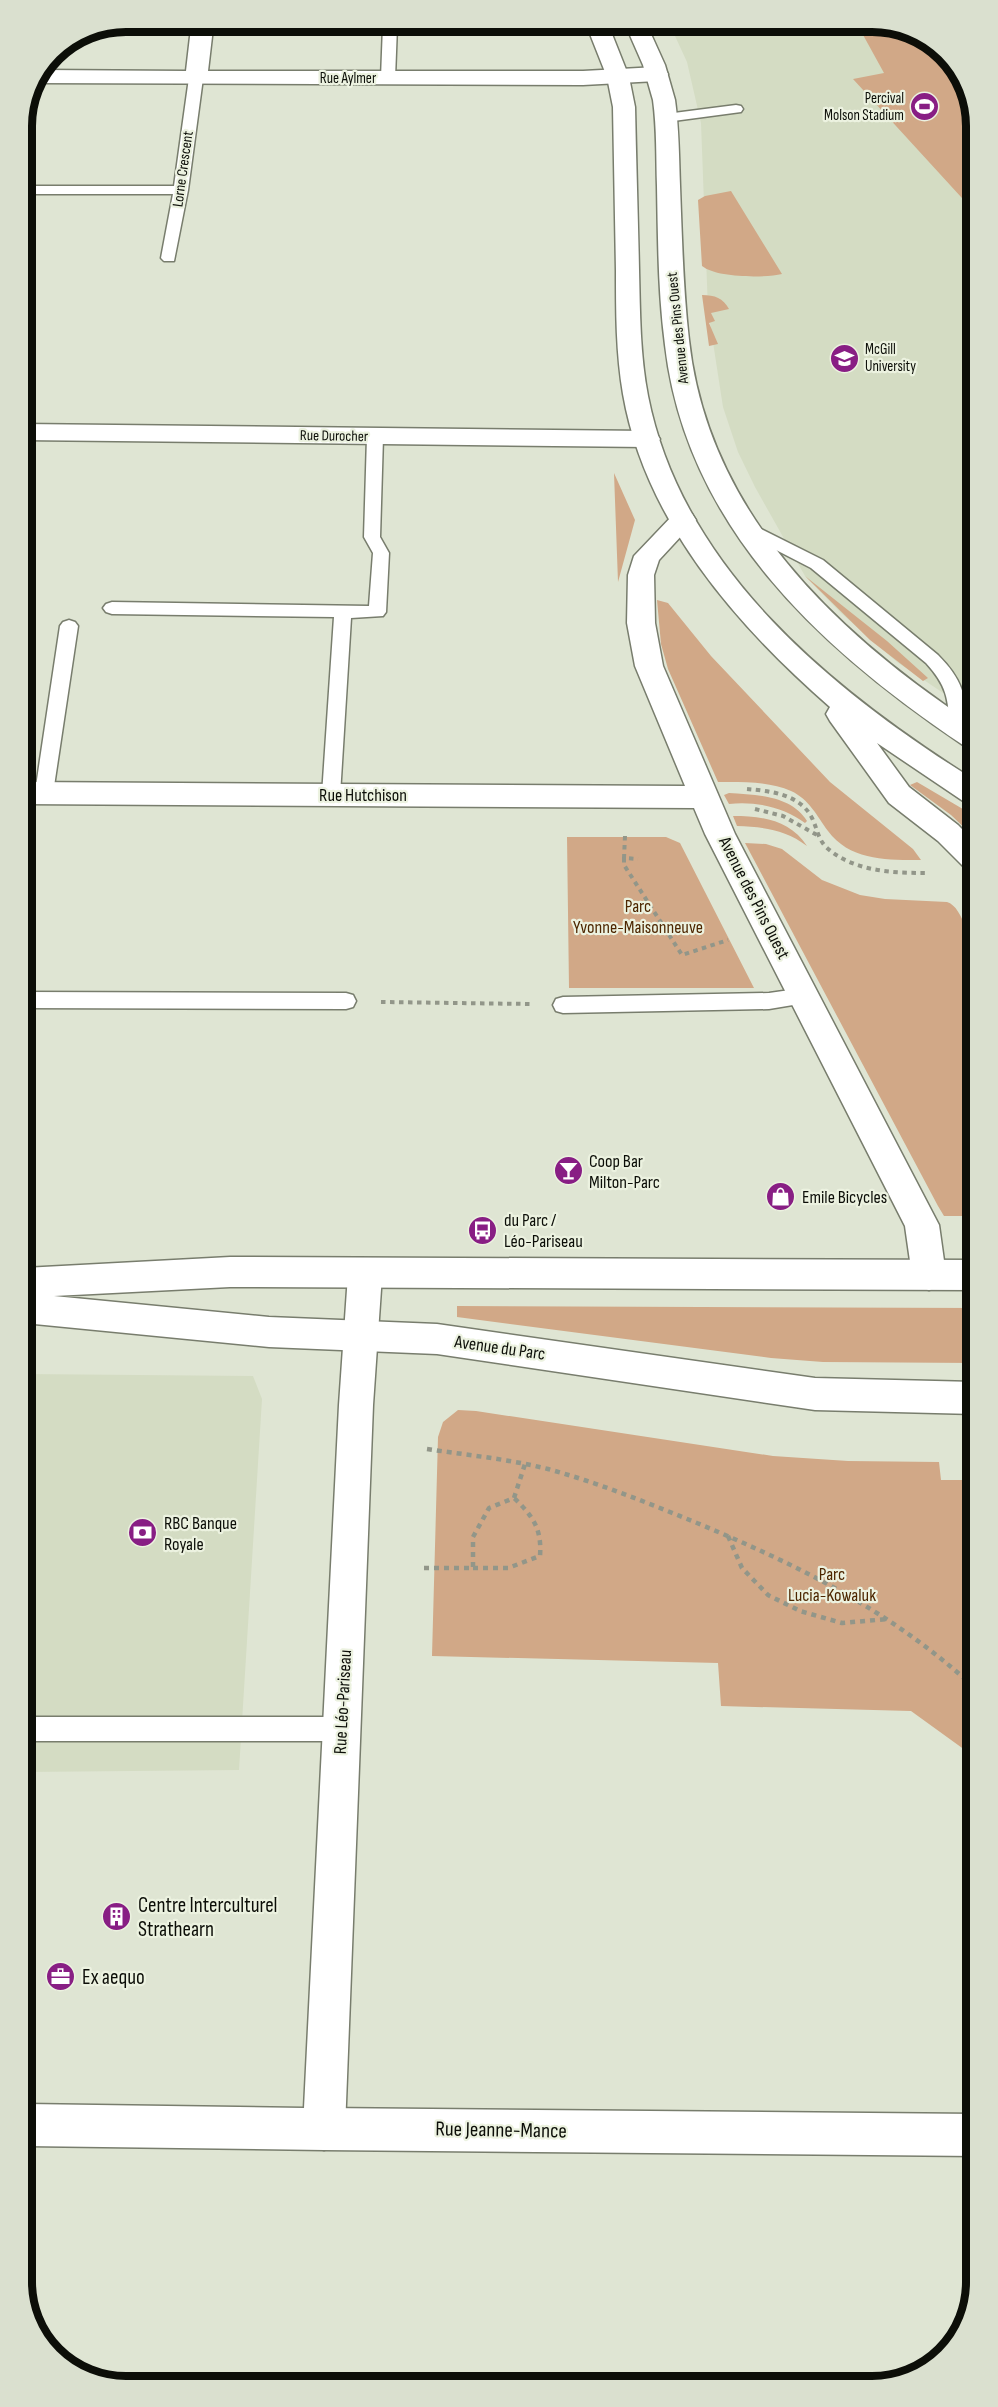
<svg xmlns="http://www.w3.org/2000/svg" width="998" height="2407" font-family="'Sofia Sans Condensed',sans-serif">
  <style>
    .built { fill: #d4dcc3 }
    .green { fill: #d1a887 }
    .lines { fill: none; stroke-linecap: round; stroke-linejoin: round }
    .service-casing { stroke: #787d6d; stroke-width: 3 }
    .minor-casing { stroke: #787d6d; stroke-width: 3 }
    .tertiary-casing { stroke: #787d6d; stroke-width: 3 }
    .secondary-casing { stroke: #787d6d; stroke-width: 3 }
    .path-far1 { stroke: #929689; stroke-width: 4; stroke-dasharray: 4.5 4.5; stroke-linecap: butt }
    .path { stroke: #929689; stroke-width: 4.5; stroke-dasharray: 5 5; stroke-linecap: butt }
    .service { fill: #fff; fill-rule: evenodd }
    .minor { fill: #fff; fill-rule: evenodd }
    .tertiary { fill: #fff; fill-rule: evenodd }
    .secondary { fill: #fff; fill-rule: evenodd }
    .labels { text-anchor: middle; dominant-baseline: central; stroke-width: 4.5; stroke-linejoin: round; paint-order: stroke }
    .far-street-label { font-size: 15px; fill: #0c0e08; stroke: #ecf2e0 }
    .far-poi-label { font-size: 15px; fill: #0c0e08; stroke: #ecf2e0; text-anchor: end }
    .street-label { font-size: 18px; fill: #0c0e08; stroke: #ecf2e0 }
    .park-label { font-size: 18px; fill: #4d2600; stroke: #ecf2e0 }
    .poi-label { font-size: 18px; fill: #0c0e08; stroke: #ecf2e0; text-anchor: start }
    .near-poi-label { font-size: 21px; fill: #0c0e08; stroke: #ecf2e0; text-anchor: start }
    .near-street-label { font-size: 21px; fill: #0c0e08; stroke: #ecf2e0 }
    .rim { fill: none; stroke: #0c0e08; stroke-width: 8 }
  </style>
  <rect width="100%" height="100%" fill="#dfe5d3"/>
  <path class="built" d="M 880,21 L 937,43 L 972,92 L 973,713 L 897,662 L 841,613 L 805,576 L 755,487 L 738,452 L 723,407 L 708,310 L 701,123 L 687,62 L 669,23 Z
    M 24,1374 L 253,1376 L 262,1399 L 239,1770 L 25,1772 Z"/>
  <path class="green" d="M 859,21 L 880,21 L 937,43 L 972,92 L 972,209 L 853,79 L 884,73 L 862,33 Z
    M 731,191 L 782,274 C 764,278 717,278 702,266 L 698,200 L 705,196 Z
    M 702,295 C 715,295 723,298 729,309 L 711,313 L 715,321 L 709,323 L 718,344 L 709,346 Z
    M 614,473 L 635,520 L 618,582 Z
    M 805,576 L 887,641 L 928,678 L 923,681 L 870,640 Z
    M 657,600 L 668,603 L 711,656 L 830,782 L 913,849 L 921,860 C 888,860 850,861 828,831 C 817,816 809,799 791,791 C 769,781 741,782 718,782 L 668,669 L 661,644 Z
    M 917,782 L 973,815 L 973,836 L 951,815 L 910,785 Z
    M 729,793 C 756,795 791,795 807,821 L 805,823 C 784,807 755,801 729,804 L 724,795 Z
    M 733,816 C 762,816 790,820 807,846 C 785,829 763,827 737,826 Z
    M 567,837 L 666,837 L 680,843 L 754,988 L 569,988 Z
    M 745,843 L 766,844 L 782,849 L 822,880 L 860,895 L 885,899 L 947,902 C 964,907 971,947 974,963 L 974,1216 L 944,1216 L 938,1206 Z
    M 457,1306 L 975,1308 L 975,1363 L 823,1362 L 771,1358 L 457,1317 Z
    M 458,1410 L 476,1411 L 773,1456 L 848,1461 L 939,1462 L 941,1480 L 975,1480 L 976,1758 L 911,1711 L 721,1706 L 718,1663 L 432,1656 L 438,1437 L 443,1422 Z"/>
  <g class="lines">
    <defs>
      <path id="service" d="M 383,26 L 397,26 L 395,78 L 388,82 L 381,78 Z
        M 196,74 L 203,78 L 188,190 L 174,261 L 164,261 L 161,258 L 173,194 L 21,194 L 21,186 L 174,186 L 189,78 Z
        M 736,105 L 741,106 L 743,109 L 741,112 L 666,122 L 659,118 L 666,114 Z
        M 375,432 L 381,433 L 383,437 L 380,537 L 389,553 L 386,612 L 383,616 L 351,618 L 340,795 L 338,800 L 331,802 L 324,800 L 322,795 L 334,617 L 112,614 L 106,612 L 103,608 L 106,604 L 112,602 L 369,606 L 373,553 L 364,537 L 367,437 L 369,433 Z
        M 745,521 L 823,560 L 938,655 C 962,679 966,695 968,728 L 965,733 L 959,735 L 953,733 L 950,728 C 948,698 947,686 926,663 L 811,568 L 739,531 L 737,527 L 739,523 Z
        M 69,620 L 75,622 L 78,626 L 53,793 L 51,798 L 44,800 L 37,798 L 35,793 L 60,626 L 63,622 Z
        M 804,988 L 811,990 L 814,996 L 811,1002 L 769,1009 L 563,1013 L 556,1011 L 553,1005 L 556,999 L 563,997 L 769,993 Z
        M 23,992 L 346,993 L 353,995 L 356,1001 L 353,1007 L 346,1009 L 23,1008 Z
        M 25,1717 L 341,1717 L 350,1721 L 353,1729 L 350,1737 L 341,1741 L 25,1741 Z"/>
      <path id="minor" d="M 191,28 L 213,28 L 208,71 L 583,71 L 657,67 L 665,69 L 668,74 L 665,79 L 657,81 L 583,85 L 37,83 L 43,70 L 186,71 Z
        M 22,424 L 647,431 L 656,433 L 660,439 L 656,445 L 647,447 L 22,440 Z
        M 683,511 L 692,514 L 696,520 L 659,560 L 654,575 L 655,623 L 663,666 L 735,834 L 939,1225 L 946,1275 L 941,1285 L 929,1290 L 917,1285 L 912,1275 L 905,1226 L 705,834 L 694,808 L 23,804 L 23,782 L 685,786 L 635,666 L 627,623 L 628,575 L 634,556 L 674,514 Z
        M 324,2108 L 977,2114 L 977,2156 L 324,2150 L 309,2144 L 303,2129 L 309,2114 Z"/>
      <path id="tertiary" d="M 365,1260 L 377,1265 L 382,1275 L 373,1405 L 345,2129 L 339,2144 L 324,2150 L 26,2146 L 26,2104 L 304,2108 L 339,1405 L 348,1275 L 353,1265 Z"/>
      <path id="secondary" d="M 646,23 L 665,65 L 675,100 C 679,129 679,158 680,186 C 682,238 683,289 689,340 C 708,513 836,633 973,724 L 973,748 L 963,745 C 820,649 686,526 665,345 C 658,292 658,239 657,186 C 656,158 657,129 653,100 L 643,65 L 625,24 Z
        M 586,24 L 608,24 L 629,77 L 635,107 C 636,161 638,216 639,270 C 640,312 640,355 648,396 C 682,569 833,691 973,779 L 973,804 L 963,801 L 877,743 L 909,787 L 958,825 L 973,840 L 974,869 L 963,866 L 938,841 L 889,803 L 830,721 L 826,714 L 830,707 C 736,625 645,521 623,394 C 616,353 616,312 616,271 C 615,216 614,162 613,107 L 607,77 Z
        M 230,1257 L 974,1260 L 975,1290 L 230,1287 L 54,1296 L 269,1317 L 437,1324 L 815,1378 L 975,1382 L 975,1414 L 815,1410 L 437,1354 L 269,1347 L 24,1323 L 24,1268 Z"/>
    </defs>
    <use href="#service" class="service-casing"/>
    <use href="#minor" class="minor-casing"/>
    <use href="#tertiary" class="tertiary-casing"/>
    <use href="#secondary" class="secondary-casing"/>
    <path class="path-far1" d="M 747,789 C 770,791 800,794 812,818 C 817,828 818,839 826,847 C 853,872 894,873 928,873
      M 755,809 L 783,816 L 817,835
      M 625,836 L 624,858 L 638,859
      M 624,858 L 624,865 L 682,955 L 728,940
      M 381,1002 L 530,1004"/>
    <path class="path" d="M 427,1449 C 467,1455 508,1459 548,1469 C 599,1483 648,1503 697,1523 C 800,1566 893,1612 976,1689
      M 728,1536 L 742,1568 L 768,1595 L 800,1611 L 842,1623 L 888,1619
      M 424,1568 L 473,1568 L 473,1537 L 489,1508 L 514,1498 L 525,1464
      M 473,1568 L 508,1568 L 540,1556 C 542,1529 533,1516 514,1498"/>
    <use href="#service" class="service"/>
    <use href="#minor" class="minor"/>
    <use href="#tertiary" class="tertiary"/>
    <use href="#secondary" class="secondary"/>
  </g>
  <defs>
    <symbol id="stadium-disc" viewBox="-11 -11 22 22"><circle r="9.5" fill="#881e84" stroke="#ecf2e0"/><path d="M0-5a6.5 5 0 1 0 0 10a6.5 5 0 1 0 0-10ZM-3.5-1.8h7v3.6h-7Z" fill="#fff"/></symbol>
    <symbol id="university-disc" viewBox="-11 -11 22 22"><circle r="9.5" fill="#881e84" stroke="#ecf2e0"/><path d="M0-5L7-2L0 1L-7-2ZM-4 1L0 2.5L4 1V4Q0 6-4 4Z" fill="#fff"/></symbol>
    <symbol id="bar-disc" viewBox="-11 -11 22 22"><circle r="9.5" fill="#881e84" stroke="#ecf2e0"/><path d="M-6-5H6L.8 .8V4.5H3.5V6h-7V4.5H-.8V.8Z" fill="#fff"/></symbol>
    <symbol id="shop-disc" viewBox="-11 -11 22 22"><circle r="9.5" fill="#881e84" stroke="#ecf2e0"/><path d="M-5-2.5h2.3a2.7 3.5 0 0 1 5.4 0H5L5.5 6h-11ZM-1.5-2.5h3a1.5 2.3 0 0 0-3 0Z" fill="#fff"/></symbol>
    <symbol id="bus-disc" viewBox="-11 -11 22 22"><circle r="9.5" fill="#881e84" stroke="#ecf2e0"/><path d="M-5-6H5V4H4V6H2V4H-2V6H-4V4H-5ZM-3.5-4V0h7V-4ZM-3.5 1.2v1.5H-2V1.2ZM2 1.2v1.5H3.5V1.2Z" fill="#fff"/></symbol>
    <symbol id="bank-disc" viewBox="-11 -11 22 22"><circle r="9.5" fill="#881e84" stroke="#ecf2e0"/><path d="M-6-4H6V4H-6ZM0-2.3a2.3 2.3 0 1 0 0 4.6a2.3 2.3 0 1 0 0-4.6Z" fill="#fff"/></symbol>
    <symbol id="building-disc" viewBox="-11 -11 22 22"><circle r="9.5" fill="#881e84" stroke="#ecf2e0"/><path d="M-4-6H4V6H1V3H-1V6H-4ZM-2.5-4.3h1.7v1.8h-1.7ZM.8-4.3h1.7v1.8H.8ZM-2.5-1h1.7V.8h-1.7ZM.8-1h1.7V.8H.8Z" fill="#fff"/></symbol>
    <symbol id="office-disc" viewBox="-11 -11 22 22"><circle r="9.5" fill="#881e84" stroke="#ecf2e0"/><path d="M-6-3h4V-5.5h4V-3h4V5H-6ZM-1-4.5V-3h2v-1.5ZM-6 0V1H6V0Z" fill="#fff"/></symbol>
  </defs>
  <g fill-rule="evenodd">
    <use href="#stadium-disc" x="908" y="90" width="33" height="33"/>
    <use href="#university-disc" x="828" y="342" width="33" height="33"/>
    <use href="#bar-disc" x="552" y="1154" width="33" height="33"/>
    <use href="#shop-disc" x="764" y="1180" width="33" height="33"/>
    <use href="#bus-disc" x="466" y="1214" width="33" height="33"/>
    <use href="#bank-disc" x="126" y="1516" width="33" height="33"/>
    <use href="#building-disc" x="100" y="1900" width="33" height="33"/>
    <use href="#office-disc" x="44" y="1960" width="33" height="33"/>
  </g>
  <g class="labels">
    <g class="far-street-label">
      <text x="348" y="78">Rue Aylmer</text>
      <text transform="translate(183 169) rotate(-82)">Lorne Crescent</text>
      <text transform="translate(678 328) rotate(-96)">Avenue des Pins Ouest</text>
      <text transform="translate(334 436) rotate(1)">Rue Durocher</text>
    </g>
    <g class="far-poi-label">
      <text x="904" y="98">Percival<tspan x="904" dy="17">Molson Stadium</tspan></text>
      <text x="865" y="349" text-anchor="start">McGill<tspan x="865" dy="17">University</tspan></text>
    </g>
    <g class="street-label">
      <text x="363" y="795">Rue Hutchison</text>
      <text transform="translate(754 898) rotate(63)">Avenue des Pins Ouest</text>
      <text transform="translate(500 1348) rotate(8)">Avenue du Parc</text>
      <text transform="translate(343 1702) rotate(-87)">Rue Léo-Pariseau</text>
    </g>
    <g class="park-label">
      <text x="638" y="906">Parc<tspan x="638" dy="21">Yvonne-Maisonneuve</tspan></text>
      <text x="832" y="1574">Parc<tspan x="832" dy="21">Lucia-Kowaluk</tspan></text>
    </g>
    <g class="poi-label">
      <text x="589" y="1161">Coop Bar<tspan x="589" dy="21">Milton-Parc</tspan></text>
      <text x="802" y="1197">Emile Bicycles</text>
      <text x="504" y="1220">du Parc /<tspan x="504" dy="21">Léo-Pariseau</tspan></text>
      <text x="164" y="1523">RBC Banque<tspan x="164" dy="21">Royale</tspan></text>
    </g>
    <g class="near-poi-label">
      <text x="138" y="1905">Centre Interculturel<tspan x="138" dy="24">Strathearn</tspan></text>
      <text x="82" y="1977">Ex aequo</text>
    </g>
    <g class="near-street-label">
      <text transform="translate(501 2130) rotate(1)">Rue Jeanne-Mance</text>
    </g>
  </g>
  <path d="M0 0H998V2407H0ZM126 32H872A94 94 0 0 1 966 126V2282A94 94 0 0 1 872 2376H126A94 94 0 0 1 32 2282V126A94 94 0 0 1 126 32Z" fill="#dae0cf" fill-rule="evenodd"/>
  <path class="rim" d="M126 32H872A94 94 0 0 1 966 126V2282A94 94 0 0 1 872 2376H126A94 94 0 0 1 32 2282V126A94 94 0 0 1 126 32Z"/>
</svg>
